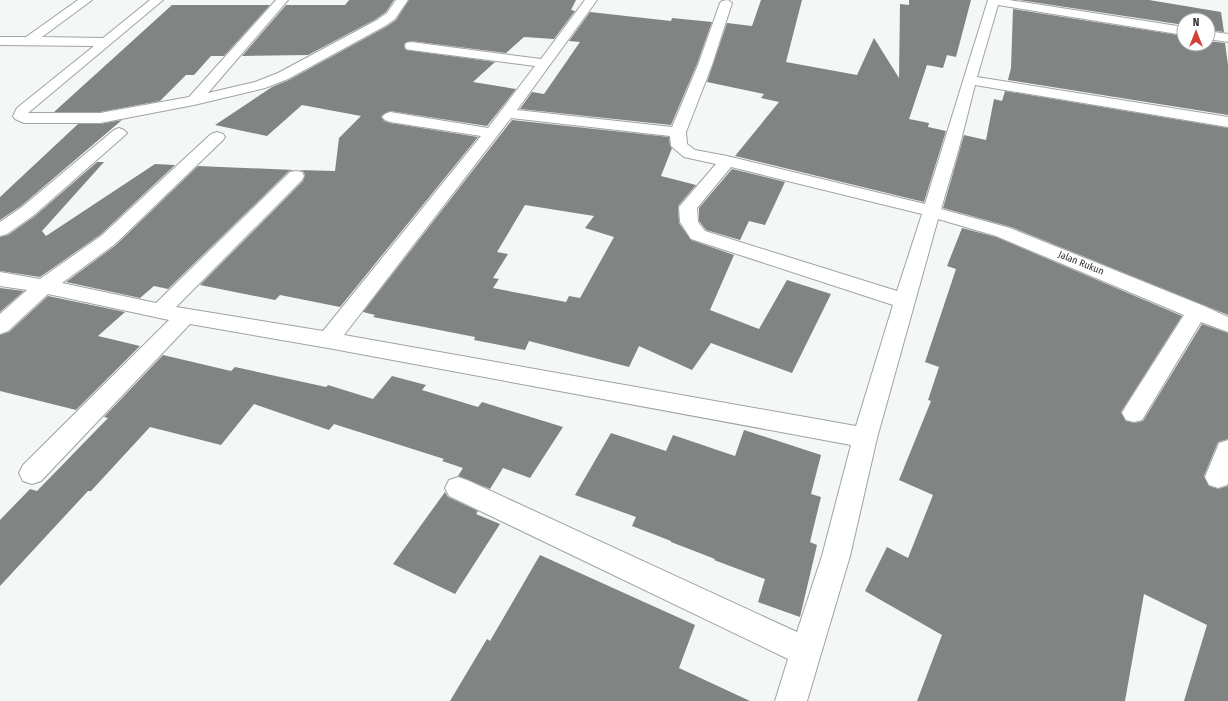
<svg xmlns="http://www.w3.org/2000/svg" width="1228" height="701" font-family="'Fira Sans Condensed',sans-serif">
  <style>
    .building { fill: #808483; fill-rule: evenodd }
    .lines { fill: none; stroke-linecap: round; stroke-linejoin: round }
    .minor-casing { stroke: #9fa3a2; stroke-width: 2 }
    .minor { fill: #fff; fill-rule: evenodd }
    .labels { text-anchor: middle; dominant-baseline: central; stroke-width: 3; stroke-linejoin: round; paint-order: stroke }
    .street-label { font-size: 10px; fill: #323333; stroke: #fff }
  </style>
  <rect width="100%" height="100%" fill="#f3f7f6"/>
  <path class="building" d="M 349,0 L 394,0 L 386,12 L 376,19 L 308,55 L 242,56 L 286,5 L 345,5 Z
    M 409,0 L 576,0 L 571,10 L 575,11 L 554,39 L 524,37 L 506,53 L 411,41 L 405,43 L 404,46 L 406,50 L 495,62 L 473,82 L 516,89 L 487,126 L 390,111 L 381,116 L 384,121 L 390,123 L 478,137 L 340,307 L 280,295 L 275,300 L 200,285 L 303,181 L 305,175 L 303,171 L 299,170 L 335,171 L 339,138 L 361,116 L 302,105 L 267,136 L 215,125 L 272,87 L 289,80 L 386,27 L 396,20 Z
    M 761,0 L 802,0 L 786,62 L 857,75 L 874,38 L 899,78 L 900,4 L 909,5 L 909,0 L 971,0 L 956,57 L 947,55 L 943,68 L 927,65 L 909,119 L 929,123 L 928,127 L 946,131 L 924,202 L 735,156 L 779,102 L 761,98 L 764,94 L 707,82 L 727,23 L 752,26 Z
    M 1019,0 L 1149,0 L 1221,12 L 1224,32 L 1208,30 L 1208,20 L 1184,20 L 1184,25 Z
    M 172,5 L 270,5 L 224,56 L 211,56 L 194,75 L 186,75 L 160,101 L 100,112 L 54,112 Z
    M 1013,9 L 1184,36 L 1184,44 L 1208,44 L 1208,41 L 1225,43 L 1228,65 L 1228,115 L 1008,80 L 1011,68 Z
    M 590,12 L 671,21 L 672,18 L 712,22 L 697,64 L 671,125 L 520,109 L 532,92 L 544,94 L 580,42 L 569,41 Z
    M 1005,91 L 1228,128 L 1228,315 L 1011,227 L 943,208 L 964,135 L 986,140 L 994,99 L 1002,101 Z
    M 122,120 L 21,206 L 0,220 L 0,197 L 78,124 L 100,124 Z
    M 512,120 L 669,137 L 670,146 L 672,148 L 661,176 L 696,185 L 678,206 L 679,223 L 691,240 L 734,255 L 710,310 L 759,329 L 787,280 L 831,294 L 792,373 L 711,343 L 692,370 L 639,346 L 629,367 L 529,341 L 525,350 L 474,340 L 475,337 L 373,317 L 375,315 L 363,312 ZM 525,205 L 594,216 L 585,228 L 614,237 L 580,298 L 569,296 L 566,302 L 493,288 L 499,279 L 493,278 L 508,254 L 497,252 Z
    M 97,162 L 104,162 L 42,231 L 46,236 L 155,164 L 175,165 L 100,235 L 40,277 L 0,271 L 0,237 L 8,235 L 35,216 Z
    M 198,166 L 294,170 L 289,171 L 168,289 L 154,286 L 140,298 L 66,282 L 116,245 Z
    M 732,169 L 785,182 L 765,225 L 749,221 L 740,240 L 706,230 L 699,221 L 699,208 Z
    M 962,228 L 996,237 L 1182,316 L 1121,412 L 1126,421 L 1134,423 L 1143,421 L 1202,324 L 1228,333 L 1228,439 L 1218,442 L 1204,476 L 1209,486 L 1218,489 L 1228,486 L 1228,701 L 1184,701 L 1207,625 L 1144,594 L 1125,701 L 917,701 L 942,635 L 865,591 L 887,547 L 908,558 L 933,495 L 899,480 L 931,401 L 928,400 L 939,367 L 925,362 L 956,269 L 947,266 Z
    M 0,288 L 24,291 L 0,312 Z
    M 48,296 L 125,312 L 98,336 L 140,346 L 76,410 L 0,391 L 0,335 L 9,332 Z
    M 163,355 L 231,371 L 235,367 L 326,387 L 328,385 L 373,399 L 392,376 L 426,385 L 422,390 L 478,407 L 482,402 L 563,427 L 530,478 L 503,468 L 490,489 L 458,476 L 463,468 L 442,461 L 444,459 L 334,424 L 329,430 L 254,404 L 221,445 L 150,427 L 91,491 L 88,491 L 0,586 L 0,520 L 30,489 L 37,491 L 108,418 L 104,417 Z
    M 744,430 L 821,455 L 811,494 L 821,497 L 810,542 L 817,545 L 800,617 L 758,602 L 765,579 L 714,560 L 715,559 L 671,542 L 671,541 L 632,526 L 636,517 L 575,495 L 611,433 L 666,451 L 673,435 L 735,456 Z
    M 445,492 L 448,497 L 478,511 L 476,514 L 500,524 L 455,594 L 393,564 Z
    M 540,555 L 695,625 L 679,668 L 750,701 L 450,701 L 487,639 L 490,641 Z"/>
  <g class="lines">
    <defs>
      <path id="minor" d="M 78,0 L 92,0 L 42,37 L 103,38 L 150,0 L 163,0 L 28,113 L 100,113 L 189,97 L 276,0 L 288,0 L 208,93 L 255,82 L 278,73 L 377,20 L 387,13 L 396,0 L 408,0 L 395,19 L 385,26 L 288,79 L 265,88 L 194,105 L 100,123 L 24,123 L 15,119 L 13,116 L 17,108 L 94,46 L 0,45 L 0,37 L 26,37 Z
        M 585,0 L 597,0 L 517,110 L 672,127 L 698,65 L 720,3 L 722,1 L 728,0 L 732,3 L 712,65 L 686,132 L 687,144 L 695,150 L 727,156 L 925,204 L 988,0 L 1009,0 L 1184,27 L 1184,35 L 998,5 L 977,77 L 1228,117 L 1228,127 L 975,85 L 959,148 L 941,209 L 1010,228 L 1204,306 L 1228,317 L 1228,332 L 1201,322 L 1142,420 L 1134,422 L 1126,420 L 1122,413 L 1126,406 L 1184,315 L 996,236 L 938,219 L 877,438 L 850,556 L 807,701 L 775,701 L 788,659 L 449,496 L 445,488 L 449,480 L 458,477 L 467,480 L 797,632 L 822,556 L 851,445 L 328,348 L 190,324 L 41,481 L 32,484 L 23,481 L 19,473 L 23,465 L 169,320 L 48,294 L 8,331 L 0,334 L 0,314 L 27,290 L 0,286 L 0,272 L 40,279 L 101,236 L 211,134 L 217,132 L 223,134 L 225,137 L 223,140 L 115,244 L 62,283 L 156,303 L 290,172 L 296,171 L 302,172 L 304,176 L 302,180 L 176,307 L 323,331 L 481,136 L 390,122 L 385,120 L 382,117 L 385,114 L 390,112 L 488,128 L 535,66 L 411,50 L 406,49 L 405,46 L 406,43 L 411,42 L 541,59 ZM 511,118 L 670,136 L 671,146 L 684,157 L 716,164 L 679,207 L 680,222 L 691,239 L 893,305 L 856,426 L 344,335 ZM 731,167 L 922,214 L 897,291 L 705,231 L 698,222 L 697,208 Z
        M 1208,31 L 1228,34 L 1228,42 L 1208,39 Z
        M 119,128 L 124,130 L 127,133 L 124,136 L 34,215 L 7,234 L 0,236 L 0,222 L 22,207 L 114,130 Z
        M 1228,440 L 1228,483 L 1227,485 L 1218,488 L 1209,485 L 1205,477 L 1219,443 Z"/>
    </defs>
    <use href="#minor" class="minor-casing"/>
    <use href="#minor" class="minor"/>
  </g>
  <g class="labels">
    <g class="street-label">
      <text transform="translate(1081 263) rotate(22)">Jalan Rukun</text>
    </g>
  </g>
  <g transform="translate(1196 32)"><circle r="19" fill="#ffffff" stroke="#adadad"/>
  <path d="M0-3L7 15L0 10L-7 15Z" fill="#d04236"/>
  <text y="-6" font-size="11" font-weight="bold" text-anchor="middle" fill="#323333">N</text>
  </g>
</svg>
